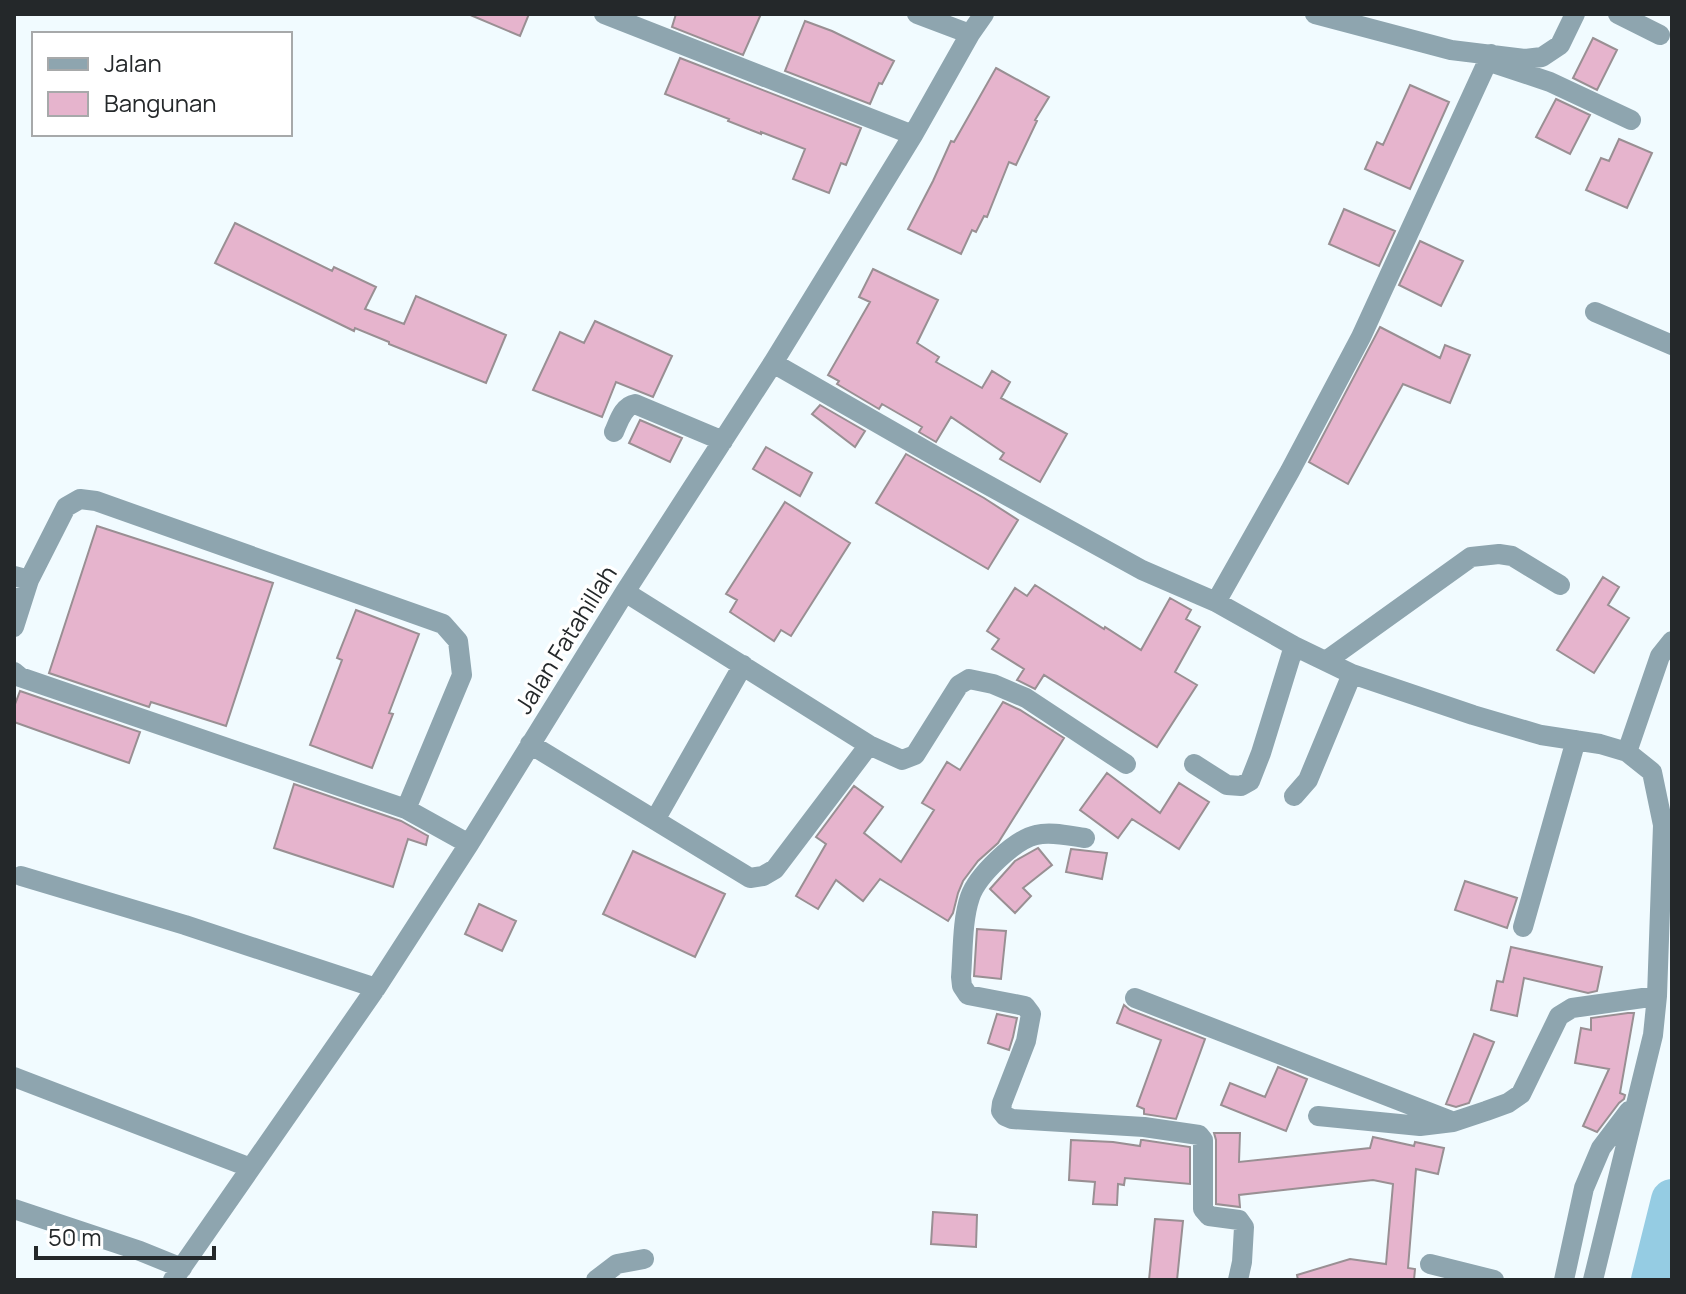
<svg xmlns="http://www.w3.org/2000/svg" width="1686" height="1294" font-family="Manrope,sans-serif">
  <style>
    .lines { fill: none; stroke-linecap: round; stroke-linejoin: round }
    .river { stroke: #95cce3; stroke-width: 42 }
    .building { fill: #e6b4cd; stroke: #998f93; stroke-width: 2 }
    .minor { stroke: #8ea5af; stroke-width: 20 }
    .labels { text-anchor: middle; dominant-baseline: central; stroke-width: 7; stroke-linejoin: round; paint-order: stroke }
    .street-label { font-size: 24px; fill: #24282a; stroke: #fff }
  </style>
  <rect width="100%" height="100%" fill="#f1fbff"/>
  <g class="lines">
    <path class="river" d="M 1652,1280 L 1672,1200"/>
  </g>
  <path class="building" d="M 468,14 L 529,14 L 520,36 Z
    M 676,14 L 761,14 L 743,55 L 672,27 Z
    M 805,21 L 832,31 L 894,61 L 882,84 L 879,83 L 870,104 L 785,71 Z
    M 1593,38 L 1617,50 L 1597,90 L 1573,78 Z
    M 680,58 L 861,128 L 846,165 L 841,163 L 829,193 L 793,179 L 805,149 L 761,132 L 761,134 L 728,121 L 729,119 L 665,94 Z
    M 996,68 L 1049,97 L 1035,120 L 1037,121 L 1016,165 L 1009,162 L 987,217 L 984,216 L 976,232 L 972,230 L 961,254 L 908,229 L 933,181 L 951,141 L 954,142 Z
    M 1410,85 L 1449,102 L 1410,189 L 1365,169 L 1377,142 L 1383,145 Z
    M 1556,99 L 1590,115 L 1570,154 L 1536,137 Z
    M 1619,139 L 1652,153 L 1627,208 L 1586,190 L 1601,158 L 1609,161 Z
    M 1344,209 L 1395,231 L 1379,266 L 1329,244 Z
    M 235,223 L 332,271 L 334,267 L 376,287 L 365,309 L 404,324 L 416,296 L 506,335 L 486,383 L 389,344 L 389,342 L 355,328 L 354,331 L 215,263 Z
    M 1420,241 L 1463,261 L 1441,306 L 1399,285 Z
    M 873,269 L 938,300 L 917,343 L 939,357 L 936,362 L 982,388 L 992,371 L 1010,382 L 1001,398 L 1067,434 L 1040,482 L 1000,459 L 1004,453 L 951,417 L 936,442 L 919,432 L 922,427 L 882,404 L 879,409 L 837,384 L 839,381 L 828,375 L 870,302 L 859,297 Z
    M 595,321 L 672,356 L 653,397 L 616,382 L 602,417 L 533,390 L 560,332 L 584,343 Z
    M 1380,327 L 1440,358 L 1445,345 L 1470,355 L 1450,403 L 1403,384 L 1348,484 L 1309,462 Z
    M 820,405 L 865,431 L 855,447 L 812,414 Z
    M 640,420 L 682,438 L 670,462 L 629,443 Z
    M 766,447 L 812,473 L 800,496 L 753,469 Z
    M 906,454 L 984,498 L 1018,520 L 988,569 L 876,503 Z
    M 785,502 L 850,543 L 791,636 L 781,630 L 774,641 L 730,612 L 737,600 L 726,594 Z
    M 97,526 L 273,583 L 226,726 L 151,702 L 149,707 L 49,673 Z
    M 1603,577 L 1619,587 L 1608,605 L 1629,618 L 1594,673 L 1557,650 Z
    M 1035,585 L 1104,629 L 1105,627 L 1141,650 L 1170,598 L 1191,610 L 1186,619 L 1200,627 L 1175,672 L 1197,685 L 1157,747 L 1044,675 L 1035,689 L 1017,680 L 1024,669 L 992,649 L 999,639 L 987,631 L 1015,588 L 1027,596 Z
    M 356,610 L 419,634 L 389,713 L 393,714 L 372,768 L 310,745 L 342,660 L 337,658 Z
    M 20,691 L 140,732 L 129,763 L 14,722 L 14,707 Z
    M 1003,702 L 1020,710 L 1064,738 L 998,843 L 978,861 L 963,881 L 958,893 L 953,913 L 948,921 L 880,879 L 863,901 L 836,880 L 818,909 L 796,896 L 826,844 L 816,837 L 854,786 L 883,807 L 864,833 L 901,862 L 934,810 L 922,803 L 947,762 L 960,770 Z
    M 1107,773 L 1160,813 L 1179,783 L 1209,802 L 1179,849 L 1132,819 L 1118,838 L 1080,810 Z
    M 294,784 L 401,821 L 428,836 L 426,845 L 408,839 L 393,887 L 274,848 Z
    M 1038,848 L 1052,865 L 1023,888 L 1031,896 L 1015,913 L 990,889 L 1015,861 Z
    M 1071,849 L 1107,853 L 1102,879 L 1066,872 Z
    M 633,851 L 725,894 L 695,957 L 603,914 Z
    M 1465,881 L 1517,898 L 1507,928 L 1455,910 Z
    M 479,904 L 516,921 L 502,951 L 465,934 Z
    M 977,929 L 1006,931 L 1001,979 L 974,976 Z
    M 1511,947 L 1602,967 L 1597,991 L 1588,993 L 1524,978 L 1517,1016 L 1491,1010 L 1497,981 L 1503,982 Z
    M 1124,1005 L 1130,1010 L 1205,1039 L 1176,1119 L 1144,1114 L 1144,1109 L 1137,1106 L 1161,1040 L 1117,1023 Z
    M 1628,1013 L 1634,1013 L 1620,1093 L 1625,1095 L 1624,1099 L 1619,1103 L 1597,1132 L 1583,1126 L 1609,1069 L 1575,1063 L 1581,1028 L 1591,1030 L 1591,1018 Z
    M 997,1014 L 1017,1018 L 1013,1037 L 1009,1050 L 988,1043 Z
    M 1474,1034 L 1494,1042 L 1469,1103 L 1456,1107 L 1446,1104 Z
    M 1278,1067 L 1307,1079 L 1286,1131 L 1221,1105 L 1230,1083 L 1265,1097 Z
    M 1214,1133 L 1240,1133 L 1239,1162 L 1370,1148 L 1373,1137 L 1414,1146 L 1415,1142 L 1444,1148 L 1438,1174 L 1416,1169 L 1408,1268 L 1415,1269 L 1414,1280 L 1298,1280 L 1297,1275 L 1350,1259 L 1386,1264 L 1393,1184 L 1373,1180 L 1239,1195 L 1240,1207 L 1216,1204 L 1216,1140 Z
    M 1071,1140 L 1113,1142 L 1140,1146 L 1141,1140 L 1143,1140 L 1190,1147 L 1190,1184 L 1125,1178 L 1124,1185 L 1118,1184 L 1117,1205 L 1093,1204 L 1095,1182 L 1069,1180 Z
    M 933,1212 L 977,1215 L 976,1247 L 931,1244 Z
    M 1155,1219 L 1183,1221 L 1177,1280 L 1149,1280 Z"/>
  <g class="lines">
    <path class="minor" d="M 604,14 L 913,135
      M 917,14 L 970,34
      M 1315,14 L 1451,50 L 1525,59 L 1542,57 L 1560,45 L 1575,14
      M 1618,14 L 1660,35
      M 1496,64 L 1550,82 L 1631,120
      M 1595,312 L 1672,345
      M 773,363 L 937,457 L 1142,570 L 1216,602 L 1294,646 L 1352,674 L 1473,715 L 1541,735 L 1600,744 L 1627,752 L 1660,656 L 1672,641
      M 614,432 C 619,421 623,406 635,404 L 723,441
      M 14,576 L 29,580 L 14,627
      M 29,580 L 66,507 L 80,499 L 96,501 L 443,624 L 458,641 L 462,675 L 406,809
      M 625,592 L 869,745 L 902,760 L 915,755 L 959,685 L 969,679 L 993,684 L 1026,698 L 1126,764
      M 1216,602 L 1290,471 L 1361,337 L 1491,54
      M 1326,661 L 1471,557 L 1499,554 L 1512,556 L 1560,585
      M 14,672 L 20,677 L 406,809 L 469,844
      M 530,744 L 750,878 L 763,876 L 775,869 L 869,745
      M 1194,764 L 1227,785 L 1241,786 L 1250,781 L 1261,753 L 1294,646
      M 1294,796 L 1308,780 L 1352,674
      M 655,820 L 743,665
      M 1085,838 C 1070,836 1051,831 1036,835 C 1014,840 977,876 970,897 C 962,920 963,953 961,977 L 962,986 L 968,995 L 1025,1006 L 1031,1014 L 1026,1041 L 1002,1103 L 1001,1111 L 1005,1116 L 1012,1119 L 1144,1127 L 1199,1135 L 1203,1140 L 1203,1209 L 1209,1216 L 1239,1220 L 1244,1227 L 1242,1262 L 1238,1280
      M 21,876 L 185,925 L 376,988
      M 1523,927 L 1576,740
      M 1135,998 L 1449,1120
      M 14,1077 L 251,1168
      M 1318,1116 L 1420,1126 L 1453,1122 L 1486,1111 L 1508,1103 L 1521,1094 L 1559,1016 L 1572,1008 L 1657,996
      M 14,1209 L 140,1251 L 182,1268
      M 1430,1264 L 1494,1280
      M 173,1280 L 376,988 L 469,844 L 625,592 L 773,363 L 913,135 L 970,34 L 984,14
      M 596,1280 L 617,1264 L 644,1259
      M 1564,1280 L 1584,1188 L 1601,1148 L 1629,1111
      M 1593,1280 L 1653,1035 L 1657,996 L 1663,825 L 1652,772 L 1627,752"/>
  </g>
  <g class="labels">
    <g class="street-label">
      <text transform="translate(565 639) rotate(-58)">Jalan Fatahillah</text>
    </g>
  </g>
  <rect width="1686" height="1294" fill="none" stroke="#24282a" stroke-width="32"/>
  <rect x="32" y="32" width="260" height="104" fill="#ffffff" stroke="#a7a9aa" stroke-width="2"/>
  <rect x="48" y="58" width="40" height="12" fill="#8ea5af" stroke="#a7a9aa" stroke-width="2"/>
  <text x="104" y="72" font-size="24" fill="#24282a">Jalan</text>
  <rect x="48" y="92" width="40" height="24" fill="#e6b4cd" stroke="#a7a9aa" stroke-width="2"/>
  <text x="104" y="112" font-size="24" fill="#24282a">Bangunan</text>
  <path d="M36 1246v12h178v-12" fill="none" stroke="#24282a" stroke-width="4"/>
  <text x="48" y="1246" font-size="24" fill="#24282a" stroke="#ffffff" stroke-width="6" paint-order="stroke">50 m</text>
</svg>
